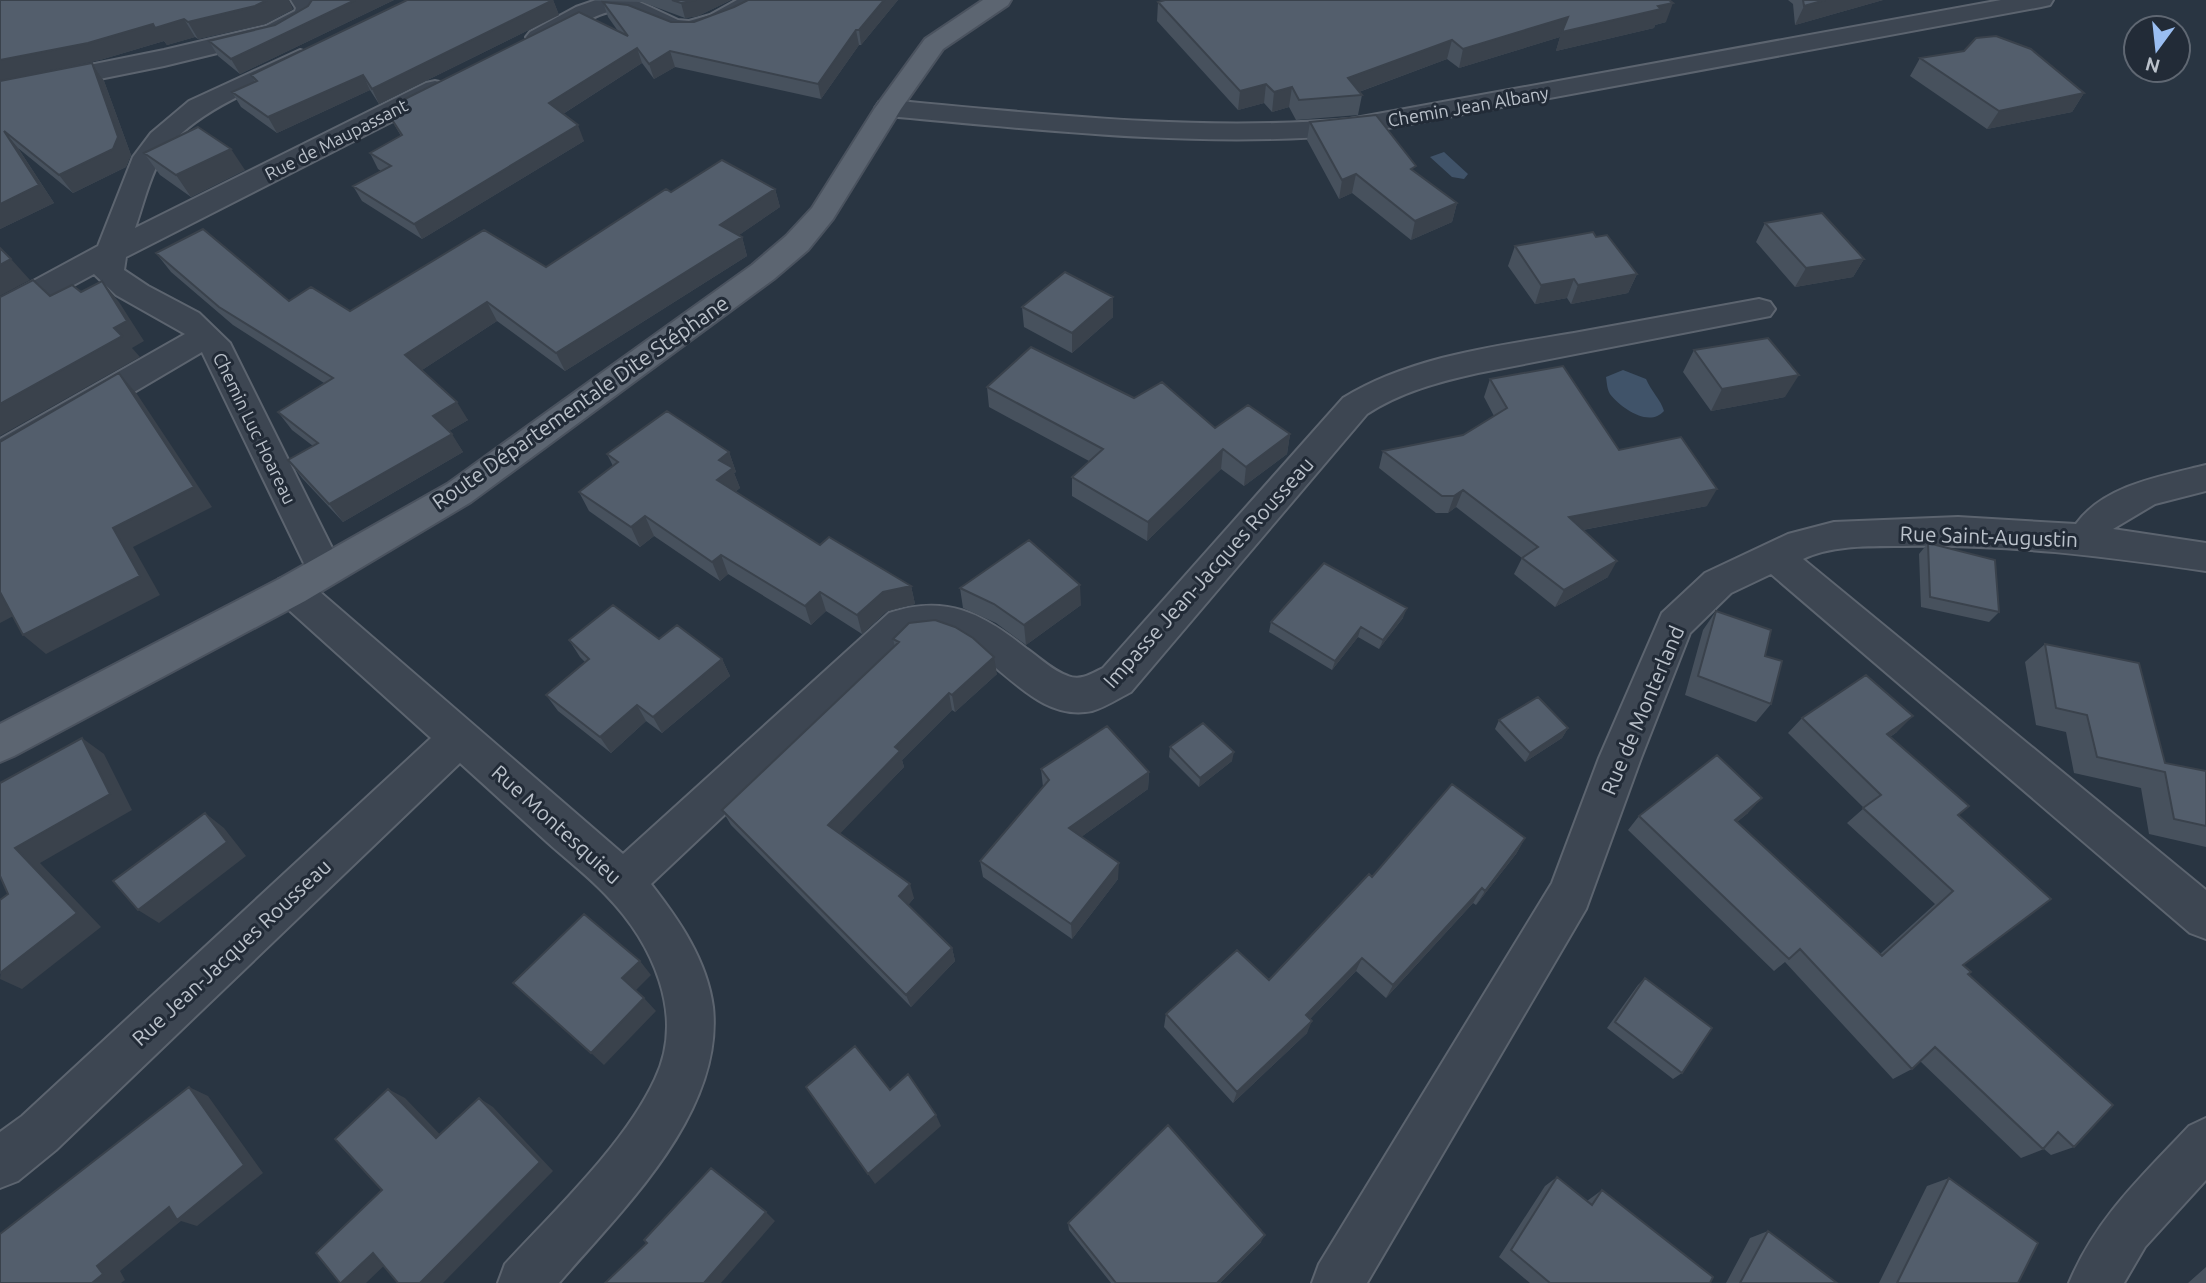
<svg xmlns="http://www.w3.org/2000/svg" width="2206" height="1283" font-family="Ubuntu,sans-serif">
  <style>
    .water { fill: #405369 }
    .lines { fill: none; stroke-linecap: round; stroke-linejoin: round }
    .minor-casing { stroke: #5c646f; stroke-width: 4 }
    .major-casing { stroke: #4a525e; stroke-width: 4 }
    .minor { fill: #3d4652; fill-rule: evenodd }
    .major { fill: #5c6571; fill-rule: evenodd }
    .wall { fill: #47515d }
    .shaded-wall { fill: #3a424c }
    .building { fill: #535e6c; stroke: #3a424c; stroke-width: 2 }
    .labels { text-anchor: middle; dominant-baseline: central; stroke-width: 6; stroke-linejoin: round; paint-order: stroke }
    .far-street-label { font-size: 18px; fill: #bbc2cb; stroke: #222b37 }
    .street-label { font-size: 21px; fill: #bbc2cb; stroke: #222b37 }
  </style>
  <rect width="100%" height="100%" fill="#293542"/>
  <path class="water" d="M 1444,152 L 1468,174 L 1464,179 L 1452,177 L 1430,157 Z
    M 1623,370 L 1646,379 C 1651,391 1661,400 1664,411 C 1649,428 1621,408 1610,394 C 1607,389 1607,383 1606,377 Z"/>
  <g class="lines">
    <defs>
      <path id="minor" d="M 291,0 L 316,0 L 321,7 L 314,20 L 283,37 L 164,66 L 0,99 L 0,83 L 164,50 L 266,26 L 295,11 L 296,8 Z
        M 596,0 L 635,0 L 678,20 L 689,21 L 710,15 L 737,0 L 767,0 L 764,5 C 729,24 693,47 653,28 C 638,21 626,9 609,12 C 582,17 557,49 530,42 L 526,37 L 530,32 L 576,7 Z
        M 2001,0 L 2053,0 L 2050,5 L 2041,7 L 1350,135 C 1195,148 1042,130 888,116 L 879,114 L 875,108 L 879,102 L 888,100 C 1042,114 1195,132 1350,119 Z
        M 300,50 L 309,53 L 313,58 L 309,63 C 264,85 187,113 161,158 C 149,178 143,206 135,228 L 426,83 L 435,81 L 444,83 L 448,89 L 444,95 L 126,257 L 124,270 L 148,286 L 199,313 L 230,343 L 343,570 L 338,580 L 325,585 L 312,580 L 202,352 L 12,464 L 0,468 L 0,439 L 185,334 L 116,295 L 94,274 L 11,319 L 0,322 L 0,299 L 98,246 L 133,157 L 151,133 L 189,101 Z
        M 1759,299 L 1770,302 L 1775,309 L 1770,316 L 1478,373 C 1438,382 1401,392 1367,414 L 1131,692 C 1119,698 1106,707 1092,711 C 1030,724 994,646 939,635 C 931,634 921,637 912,638 L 651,884 C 679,920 707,960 713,1007 C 724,1113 623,1209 559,1283 L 498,1283 L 505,1264 C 554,1211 625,1144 655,1079 C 686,1015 652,942 606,895 C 588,876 566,859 547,842 C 518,816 489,789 460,763 L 56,1150 L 18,1181 L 0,1188 L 0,1132 L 22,1116 L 431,738 L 279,601 L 273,590 L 279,579 L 292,575 L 305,579 L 623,854 L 889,613 C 946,594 982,613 1027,649 C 1040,658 1053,671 1068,676 C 1081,681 1091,674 1103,668 L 1343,398 C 1411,356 1497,346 1574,333 C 1636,322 1697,310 1759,299 Z
        M 2206,465 L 2206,491 L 2155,504 L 2113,529 L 2206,543 L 2206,571 C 2103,556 2008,544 1903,546 C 1871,546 1832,545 1803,559 L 2206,890 L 2206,939 L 2190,933 L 1771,574 L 1731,593 L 1690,633 L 1641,758 L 1586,909 L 1367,1283 L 1312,1283 L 1319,1264 L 1552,883 L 1599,758 L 1662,613 L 1705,573 L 1788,534 L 1834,522 L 1958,517 L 2076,524 C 2104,485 2162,476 2206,465 Z
        M 2206,1118 L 2206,1180 L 2145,1247 L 2124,1283 L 2069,1283 C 2096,1218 2142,1176 2189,1126 Z"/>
      <path id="major" d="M 983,0 L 1011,0 L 1008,5 L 943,49 L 901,109 L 833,219 L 808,250 L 774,279 L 471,502 L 305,601 L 14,756 L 0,762 L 0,724 L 279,579 L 447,484 L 752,265 L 786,236 L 812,208 L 875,108 L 925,39 Z"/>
    </defs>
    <use href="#minor" class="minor-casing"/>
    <use href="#major" class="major-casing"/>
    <use href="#minor" class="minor"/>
    <use href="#major" class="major"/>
  </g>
  <path class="wall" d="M 0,0 L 293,9 L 265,24 L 198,39 L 195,37 L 167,45 L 164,41 L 100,60 L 0,81 Z
    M 312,0 L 394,0 L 240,74 L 218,56 L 209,41 L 275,25 L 308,6 Z
    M 553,0 L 559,15 L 379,104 L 370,90 L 277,133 L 241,107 L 232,92 L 255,82 L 251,75 Z
    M 595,0 L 731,0 L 698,16 L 685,18 L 642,2 L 595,1 Z
    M 898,0 L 861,45 L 859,45 L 821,99 L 675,67 L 654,79 L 642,63 L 563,114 L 584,141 L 422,239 L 362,201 L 353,186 L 381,171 L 378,169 L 370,153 L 401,136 L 385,109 L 618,31 L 608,17 L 603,2 L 671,22 L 694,22 L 734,7 Z
    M 1788,0 L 1883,0 L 1795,25 L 1793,4 Z
    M 1158,2 L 1666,22 L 1655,25 L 1654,28 L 1556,51 L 1560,37 L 1459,68 L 1447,59 L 1359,92 L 1362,95 L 1358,115 L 1296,120 L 1289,107 L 1272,112 L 1264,103 L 1238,110 L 1157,21 Z
    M 1920,58 L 2084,93 L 2072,112 L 1987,129 L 1910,76 Z
    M 92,63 L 104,81 L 131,155 L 126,167 L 73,193 L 18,148 L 54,203 L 0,229 L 0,81 Z
    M 1310,122 L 1414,171 L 1457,203 L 1452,222 L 1411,240 L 1352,193 L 1339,199 L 1307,140 Z
    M 144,153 L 245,170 L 191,197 L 160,175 Z
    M 775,189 L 780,207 L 739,235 L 742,237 L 747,256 L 565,371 L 497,321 L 422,370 L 468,420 L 449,431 L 463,452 L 343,522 L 302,478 L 288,460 L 313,446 L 292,430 L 278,412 L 324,383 L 233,325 L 171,272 L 156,253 L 289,301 L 350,311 L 546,267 L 671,192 Z
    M 1765,223 L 1864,259 L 1853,277 L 1795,287 L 1756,242 Z
    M 1596,237 L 1637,274 L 1628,293 L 1571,304 L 1567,298 L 1535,304 L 1508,266 L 1515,246 Z
    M 1113,297 L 1113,317 L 1072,353 L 1024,327 L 1022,307 Z
    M 1694,350 L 1785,397 L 1711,411 L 1683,372 Z
    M 1490,379 L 1619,450 L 1707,506 L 1583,530 L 1608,577 L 1555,607 L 1514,574 L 1522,558 L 1456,507 L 1448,513 L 1436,513 L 1379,468 L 1383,451 L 1463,435 L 1494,416 L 1484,397 Z
    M 987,387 L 1134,398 L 1215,428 L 1290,434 L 1287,454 L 1244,486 L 1221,469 L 1147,541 L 1072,496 L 1072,477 L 1089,461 L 989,407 Z
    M 729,452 L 736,472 L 734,473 L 740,488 L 735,492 L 820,545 L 911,586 L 915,604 L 887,611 L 862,634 L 826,611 L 811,625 L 728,574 L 720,581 L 654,536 L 640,547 L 589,511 L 579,492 L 613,466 L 607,454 Z
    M 1928,543 L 1999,612 L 1989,622 L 1921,607 L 1919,554 Z
    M 960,588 L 1081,605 L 1026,645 L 996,623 L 963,608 Z
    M 1716,611 L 1765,656 L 1771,704 L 1756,722 L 1685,695 L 1703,630 Z
    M 1403,618 L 1379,649 L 1358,637 L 1332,670 L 1269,632 L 1271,622 Z
    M 659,639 L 722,659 L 730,676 L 662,733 L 646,721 L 611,753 L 558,711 L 546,695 L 585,662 L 580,657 L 569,640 Z
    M 893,639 L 997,674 L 955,712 L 952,710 L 902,760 L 904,767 L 840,833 L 914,898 L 908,905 L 952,948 L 955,961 L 911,1007 L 731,825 L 722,810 L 895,647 Z
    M 2045,644 L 2165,763 L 2206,771 L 2206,847 L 2149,834 L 2141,788 L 2074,773 L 2066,732 L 2036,725 L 2025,662 Z
    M 1802,718 L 1897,732 L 1890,737 L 1958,815 L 1963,965 L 2074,1147 L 2051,1155 L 2044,1149 L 2021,1158 L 1920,1061 L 1912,1069 L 1893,1079 L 1785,962 L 1774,971 L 1628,830 L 1639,816 L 1748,813 L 1737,822 L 1880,954 L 1935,904 L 1847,823 L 1864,808 L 1788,733 Z
    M 1499,720 L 1568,728 L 1562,738 L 1525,762 L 1495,729 Z
    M 1170,747 L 1232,761 L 1199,787 L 1169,757 Z
    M 1041,769 L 1149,772 L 1148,789 L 1081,837 L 1118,879 L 1072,939 L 983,877 L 980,861 L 1043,787 Z
    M 1525,838 L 1516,854 L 1476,905 L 1473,903 L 1386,998 L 1356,971 L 1310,1019 L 1307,1033 L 1233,1103 L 1164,1027 L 1166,1014 L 1269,980 L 1372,877 Z
    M 1645,978 L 1682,1073 L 1673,1079 L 1607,1028 L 1638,985 Z
    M 1557,1177 L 1587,1201 L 1602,1190 L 1710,1283 L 1530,1283 L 1499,1257 L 1545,1186 Z
    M 1949,1178 L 2018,1283 L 1879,1283 L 1927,1186 Z
    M 1068,1223 L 1261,1242 L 1220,1283 L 1111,1283 L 1069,1230 Z
    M 1768,1231 L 1837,1283 L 1726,1283 L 1750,1238 Z
    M 2206,1267 L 2206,1283 L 2188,1283 Z"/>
  <path class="shaded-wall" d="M 267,0 L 289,0 L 293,9 L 265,24 L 198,39 L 188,22 Z
    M 355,0 L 394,0 L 240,74 L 231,59 Z
    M 553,0 L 559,15 L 379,104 L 372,89 Z
    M 696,0 L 731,0 L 698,16 L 685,18 L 681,3 Z
    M 884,0 L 898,0 L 861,45 L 859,30 Z
    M 1825,0 L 1883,0 L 1795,25 L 1804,6 Z
    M 1673,3 L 1666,22 L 1655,25 L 1654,28 L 1556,51 L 1560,37 L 1459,68 L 1463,49 L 1568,17 L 1658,6 Z
    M 184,19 L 195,37 L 167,45 L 155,28 Z
    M 153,24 L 164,41 L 100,60 L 0,81 L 0,60 Z
    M 856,30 L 859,45 L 821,99 L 818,84 Z
    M 1452,40 L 1447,59 L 1345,97 L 1348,78 Z
    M 637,48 L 642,63 L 555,119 L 549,103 Z
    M 670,51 L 675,67 L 654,79 L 649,64 Z
    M 92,63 L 104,81 L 131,155 L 126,167 L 73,193 L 59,175 Z
    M 363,75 L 370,90 L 277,133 L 268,117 Z
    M 1266,84 L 1264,103 L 1238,110 L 1240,91 Z
    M 1292,87 L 1289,107 L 1272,112 L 1274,92 Z
    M 2084,93 L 2072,112 L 1987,129 L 1999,111 Z
    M 578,125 L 584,141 L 422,239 L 414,224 Z
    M 4,131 L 18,148 L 54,203 L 0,229 L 0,204 Z
    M 231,149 L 245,170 L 191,197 L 176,175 Z
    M 1356,174 L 1352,193 L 1339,199 L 1342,180 Z
    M 775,189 L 780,207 L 726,244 L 720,225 Z
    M 1457,203 L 1452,222 L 1411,240 L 1415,221 Z
    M 742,237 L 747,256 L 565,371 L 556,353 Z
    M 11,259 L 30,280 L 0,296 L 0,265 Z
    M 1864,259 L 1853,277 L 1795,287 L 1806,268 Z
    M 1637,274 L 1628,293 L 1571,304 L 1578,285 Z
    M 1574,279 L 1567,298 L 1535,304 L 1541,285 Z
    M 102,281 L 119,302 L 144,341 L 132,348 L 140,357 L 0,436 L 0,404 L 114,328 Z
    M 1113,297 L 1113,317 L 1072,353 L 1072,333 Z
    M 487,302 L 497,321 L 416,374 L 405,355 Z
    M 119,373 L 137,394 L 212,507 L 133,547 L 160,595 L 46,654 L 23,635 L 113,528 Z
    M 1799,375 L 1785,397 L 1711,411 L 1722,389 Z
    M 457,402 L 468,420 L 444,434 L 433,416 Z
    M 452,434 L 463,452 L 343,522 L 329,504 Z
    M 1290,434 L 1287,454 L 1244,486 L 1246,467 Z
    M 1223,449 L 1221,469 L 1147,541 L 1148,522 Z
    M 729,452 L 736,472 L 734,473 L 740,488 L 724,500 L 717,480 L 719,460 Z
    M 1717,489 L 1707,506 L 1561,534 L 1569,517 Z
    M 1463,490 L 1456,507 L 1448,513 L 1454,496 Z
    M 645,516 L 654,536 L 640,547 L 631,527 Z
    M 721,555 L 728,574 L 720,581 L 712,562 Z
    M 1617,561 L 1608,577 L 1555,607 L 1564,590 Z
    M 1080,585 L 1081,605 L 1026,645 L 1024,625 Z
    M 911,586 L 915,604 L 887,611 L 862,634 L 857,615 L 883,592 Z
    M 0,592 L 23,611 L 0,623 Z
    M 820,592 L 826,611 L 811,625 L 805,606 Z
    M 1407,608 L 1403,618 L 1379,649 L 1383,640 Z
    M 1361,627 L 1358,637 L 1332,670 L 1335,661 Z
    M 994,657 L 997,674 L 955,712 L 952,695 Z
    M 722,659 L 730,676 L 662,733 L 653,717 Z
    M 949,693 L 952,710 L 902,760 L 904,767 L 834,840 L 828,825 L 895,747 Z
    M 637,705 L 646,721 L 611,753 L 600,737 Z
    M 1913,716 L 1897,732 L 1872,749 L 1887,734 Z
    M 1568,728 L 1562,738 L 1525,762 L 1530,753 Z
    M 82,738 L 104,754 L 132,810 L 40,863 L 101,927 L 22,989 L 0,979 L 15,848 Z
    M 1234,752 L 1232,761 L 1199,787 L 1200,778 Z
    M 1149,772 L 1148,789 L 1070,845 L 1069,828 Z
    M 1762,798 L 1748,813 L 1722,834 L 1735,820 Z
    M 205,813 L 224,828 L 246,856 L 159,923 L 138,910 Z
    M 1525,838 L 1516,854 L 1476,905 L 1485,891 Z
    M 1119,863 L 1118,879 L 1072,939 L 1071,924 Z
    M 910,884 L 914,898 L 904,910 L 899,896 Z
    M 1482,888 L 1473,903 L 1386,998 L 1393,985 Z
    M 952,948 L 955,961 L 911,1007 L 906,995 Z
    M 1362,958 L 1356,971 L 1301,1028 L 1306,1015 Z
    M 640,961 L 651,975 L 634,992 L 622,978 Z
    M 644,998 L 656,1011 L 604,1065 L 591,1053 Z
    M 1312,1021 L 1307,1033 L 1233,1103 L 1237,1092 Z
    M 189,1087 L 208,1096 L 263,1173 L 197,1226 L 181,1221 L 120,1271 L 125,1280 L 121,1283 L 92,1283 L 97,1266 Z
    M 388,1089 L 405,1098 L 452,1147 L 436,1138 Z
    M 479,1098 L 493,1107 L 553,1171 L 443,1283 L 420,1283 Z
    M 936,1115 L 941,1126 L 875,1184 L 868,1174 Z
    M 766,1212 L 775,1221 L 721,1283 L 704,1283 Z
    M 1265,1235 L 1261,1242 L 1220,1283 L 1217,1283 Z
    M 373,1253 L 391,1259 L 366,1283 L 341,1283 Z"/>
  <path class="building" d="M 0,0 L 267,0 L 255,6 L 188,22 L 184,19 L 155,28 L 153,24 L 88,43 L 0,60 Z
    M 312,0 L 355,0 L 231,59 L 209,41 L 275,25 L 308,6 Z
    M 407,0 L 553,0 L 372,89 L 363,75 L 268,117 L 232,92 L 257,81 L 251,75 Z
    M 672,0 L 696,0 L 681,3 Z
    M 748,0 L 884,0 L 859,30 L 856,30 L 818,84 L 670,51 L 649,64 L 637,48 L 549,103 L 578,125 L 414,224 L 353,186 L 391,166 L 370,153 L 402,135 L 385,109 L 579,12 L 628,36 L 603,2 L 628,5 L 671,22 L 694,22 L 734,7 Z
    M 1165,0 L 1669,0 L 1673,3 L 1658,6 L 1661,9 L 1562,32 L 1568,17 L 1463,49 L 1452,40 L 1348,78 L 1362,95 L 1299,100 L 1292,87 L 1274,92 L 1266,84 L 1240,91 L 1158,2 Z
    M 1803,0 L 1825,0 L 1804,6 Z
    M 1996,36 L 2031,49 L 2084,93 L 1999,111 L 1920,58 L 1964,51 L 1976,38 Z
    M 92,63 L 118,137 L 113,149 L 59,175 L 4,131 L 39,185 L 0,204 L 0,81 Z
    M 1376,115 L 1416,166 L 1411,169 L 1457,203 L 1415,221 L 1356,174 L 1342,180 L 1310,122 Z
    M 198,127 L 231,149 L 176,175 L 144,153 Z
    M 722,160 L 775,189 L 720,225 L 742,237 L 556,353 L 487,302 L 405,355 L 457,402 L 433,416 L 452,434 L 329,504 L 288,460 L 318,443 L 278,412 L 333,378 L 219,307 L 156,253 L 203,229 L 289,301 L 311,287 L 350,311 L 484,230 L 546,267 L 666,189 L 671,192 Z
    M 1822,213 L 1864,259 L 1806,268 L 1765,223 Z
    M 1593,232 L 1596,237 L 1607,235 L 1637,274 L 1578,285 L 1574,279 L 1541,285 L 1515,246 Z
    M 0,248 L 11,259 L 0,265 Z
    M 1065,272 L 1113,297 L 1072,333 L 1022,307 Z
    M 33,280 L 50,296 L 72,285 L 81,292 L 102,281 L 127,321 L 114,328 L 122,336 L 0,404 L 0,297 Z
    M 1768,338 L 1799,375 L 1722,389 L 1694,350 Z
    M 1031,347 L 1134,398 L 1162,382 L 1215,428 L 1248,405 L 1290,434 L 1246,467 L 1223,449 L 1148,522 L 1072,477 L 1103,449 L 987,387 Z
    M 1563,366 L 1619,450 L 1681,437 L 1717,489 L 1569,517 L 1617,561 L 1564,590 L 1522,558 L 1538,547 L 1463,490 L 1454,496 L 1442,496 L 1383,451 L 1463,435 L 1507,408 L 1490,379 Z
    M 119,373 L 194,487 L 113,528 L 140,576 L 23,635 L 0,592 L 0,442 Z
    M 667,411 L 729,452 L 719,460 L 733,468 L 717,480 L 820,545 L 829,537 L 911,586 L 883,592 L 857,615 L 820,592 L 805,606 L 721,555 L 712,562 L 645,516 L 631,527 L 579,492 L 618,462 L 607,454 Z
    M 1029,540 L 1080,585 L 1024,625 L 994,604 L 960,588 Z
    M 1928,543 L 1995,560 L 1999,612 L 1930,597 Z
    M 1324,563 L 1407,608 L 1383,640 L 1361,627 L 1335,661 L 1271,622 Z
    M 613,605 L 659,639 L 677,625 L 722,659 L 653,717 L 637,705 L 600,737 L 546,695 L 589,659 L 569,640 Z
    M 1716,611 L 1771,630 L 1765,656 L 1782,661 L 1771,704 L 1698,676 Z
    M 935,620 L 955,627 L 973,638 L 994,657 L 952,695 L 949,693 L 895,747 L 900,751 L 828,825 L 910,884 L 899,896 L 952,948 L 906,995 L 722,810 L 899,642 L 893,639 L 909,623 Z
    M 2045,644 L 2139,663 L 2165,763 L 2206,771 L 2206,826 L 2174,819 L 2165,772 L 2097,757 L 2087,715 L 2056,708 Z
    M 1866,675 L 1913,716 L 1887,734 L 1969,806 L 1958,815 L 2051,899 L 1963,965 L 1971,972 L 1968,974 L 2113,1105 L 2074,1147 L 2058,1132 L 2043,1149 L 1935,1047 L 1912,1069 L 1800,949 L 1789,959 L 1639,816 L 1717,755 L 1762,798 L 1735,820 L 1882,956 L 1953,891 L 1863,808 L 1881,795 L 1802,718 Z
    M 1538,697 L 1568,728 L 1530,753 L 1499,720 Z
    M 1203,723 L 1234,752 L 1200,778 L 1170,747 Z
    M 1107,726 L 1149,772 L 1069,828 L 1119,863 L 1071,924 L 980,861 L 1049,780 L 1041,769 Z
    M 82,738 L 110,794 L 15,848 L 77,913 L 0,973 L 0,900 L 8,894 L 0,876 L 0,783 Z
    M 1452,784 L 1525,838 L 1485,891 L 1482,888 L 1393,985 L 1362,958 L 1306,1015 L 1312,1021 L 1237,1092 L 1166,1014 L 1237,950 L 1269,980 L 1369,874 L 1372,877 Z
    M 205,813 L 227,842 L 138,910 L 113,881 Z
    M 584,914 L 640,961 L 622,978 L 644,998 L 591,1053 L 513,983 Z
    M 1645,978 L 1712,1028 L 1682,1073 L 1615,1022 Z
    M 855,1046 L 890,1090 L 908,1074 L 936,1115 L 868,1174 L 806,1087 Z
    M 189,1087 L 244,1165 L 177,1220 L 169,1207 L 97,1266 L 103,1274 L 92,1283 L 0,1283 L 0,1234 Z
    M 388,1089 L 436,1138 L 479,1098 L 540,1162 L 420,1283 L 398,1283 L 373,1253 L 341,1283 L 340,1283 L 316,1253 L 382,1190 L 335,1139 Z
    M 1168,1125 L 1265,1235 L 1217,1283 L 1116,1283 L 1068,1223 Z
    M 711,1168 L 766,1212 L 704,1283 L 605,1283 L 647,1243 L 644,1240 Z
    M 1557,1177 L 1592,1205 L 1602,1190 L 1713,1277 L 1710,1283 L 1550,1283 L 1511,1250 Z
    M 1949,1178 L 2038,1243 L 2018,1283 L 1897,1283 Z
    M 1768,1231 L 1837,1283 L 1740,1283 Z"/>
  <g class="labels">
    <g class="far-street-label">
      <text transform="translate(1468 106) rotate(-10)">Chemin Jean Albany</text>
      <text transform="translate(336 139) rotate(-27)">Rue de Maupassant</text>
      <text transform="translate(255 428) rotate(64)">Chemin Luc Hoareau</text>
    </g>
    <g class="street-label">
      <text transform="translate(580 402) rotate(-35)">Route Départementale Dite Stéphane</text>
      <text transform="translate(1989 536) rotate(2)">Rue Saint-Augustin</text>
      <text transform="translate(1208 572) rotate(-48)">Impasse Jean-Jacques Rousseau</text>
      <text transform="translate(1642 710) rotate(-67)">Rue de Monterland</text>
      <text transform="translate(557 824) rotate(42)">Rue Montesquieu</text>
      <text transform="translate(231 952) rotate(-43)">Rue Jean-Jacques Rousseau</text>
    </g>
  </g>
  <g transform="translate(2157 49) rotate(195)"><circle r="33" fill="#222b37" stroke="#5f6772" stroke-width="2"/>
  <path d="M0-5L12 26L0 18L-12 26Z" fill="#9abef1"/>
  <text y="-10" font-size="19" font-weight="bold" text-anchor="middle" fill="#bbc2cb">N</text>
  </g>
</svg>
